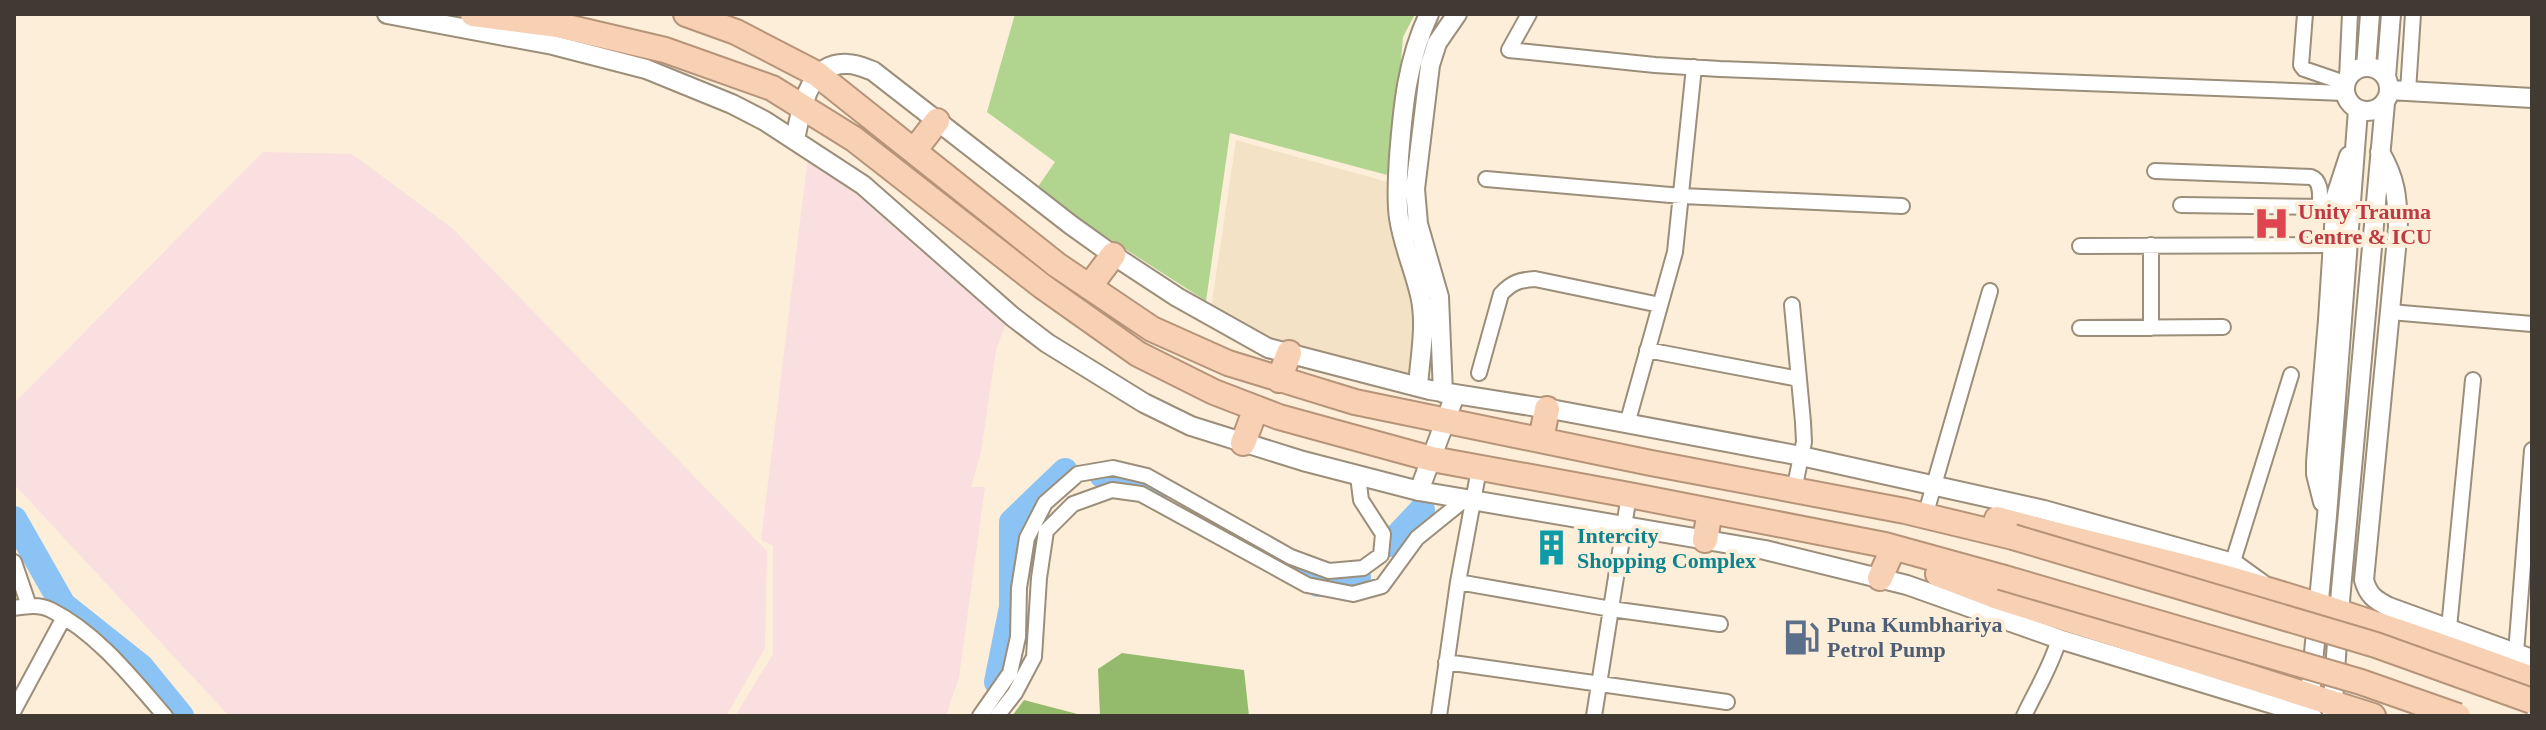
<svg xmlns="http://www.w3.org/2000/svg" width="2546" height="730" font-family="'Times New Roman',serif">
  <style>
    .commercial { fill: #fadfe1 }
    .built { fill: #f4e2c6 }
    .green { fill: #b1d48f }
    .forest { fill: #94ba6c }
    .lines { fill: none; stroke-linecap: round; stroke-linejoin: round }
    .river { stroke: #8bc4f4; stroke-width: 26 }
    .minor-casing { stroke: #9b8e7a; stroke-width: 18 }
    .tertiary-casing { stroke: #9b8e7a; stroke-width: 22 }
    .trunk-casing { stroke: #b6947a; stroke-width: 28 }
    .minor { stroke: #fff; stroke-width: 14 }
    .tertiary { stroke: #fff; stroke-width: 18 }
    .trunk { stroke: #f8d0b4; stroke-width: 24 }
    .trunk-bridge-casing { stroke: #b6947a; stroke-width: 28; stroke-linecap: butt }
    .trunk-bridge { stroke: #f8d0b4; stroke-width: 24 }
    .labels { text-anchor: middle; dominant-baseline: central; stroke-width: 8; stroke-linejoin: round; paint-order: stroke }
    .health-label { font-size: 22px; font-weight: bold; fill: #be3a42; stroke: #fceed8; text-anchor: start }
    .culture-label { font-size: 22px; font-weight: bold; fill: #0d838f; stroke: #fceed8; text-anchor: start }
    .service-label { font-size: 22px; font-weight: bold; fill: #4e5e75; stroke: #fceed8; text-anchor: start }
  </style>
  <rect width="100%" height="100%" fill="#fceed8"/>
  <path class="commercial" d="M 263,152 L 352,154 L 452,228 L 767,551 L 765,648 L 726,716 L 229,716 L 14,484 L 14,403 Z
    M 808,157 L 857,188 L 1008,318 L 996,350 L 981,452 L 971,487 L 985,487 L 959,677 L 946,716 L 735,716 L 773,654 L 773,546 L 761,540 Z"/>
  <path class="built" d="M 1236,140 L 1388,182 L 1397,231 L 1416,299 L 1414,380 L 1270,344 L 1211,309 Z"/>
  <path class="green" d="M 1015,14 L 1415,14 L 1403,37 L 1391,176 L 1230,133 L 1206,301 L 1035,191 L 1055,162 L 987,112 Z"/>
  <path class="forest" d="M 1122,653 L 1244,670 L 1249,716 L 1100,716 L 1098,669 Z
    M 1024,700 L 1085,716 L 1012,716 Z"/>
  <g class="lines">
    <path class="river" d="M 1102,475 L 1144,480 L 1158,488
      M 14,519 L 63,605 L 141,667 L 181,716
      M 1223,526 L 1318,584 L 1358,577
      M 1390,544 L 1422,510
      M 997,682 L 1012,607 L 1012,522 L 1065,471"/>
    <defs>
      <path id="minor" d="M 1529,14 L 1509,50 L 1655,65 L 1720,69 L 2344,93
        M 2305,14 L 2301,65 L 2304,69 L 2345,83
        M 2347,78 L 2350,14
        M 2408,91 L 2413,14
        M 2155,171 L 2311,177 C 2322,181 2320,196 2320,207
        M 1486,179 L 1682,196 L 1902,206
        M 2181,205 L 2328,207
        M 2080,246 L 2334,245
        M 1792,305 L 1803,422 L 1804,442 L 1794,490
        M 2390,312 L 2532,324
        M 2080,328 L 2223,327
        M 2151,328 L 2151,245
        M 1647,350 L 1799,379
        M 1479,373 L 1501,294 C 1512,282 1520,280 1535,279 L 1660,305
        M 1627,424 L 1675,252 L 1694,67
        M 1925,516 L 1990,291
        M 14,562 L 29,606
        M 2230,571 L 2291,375
        M 1458,582 L 1611,609 L 1720,624
        M 14,608 C 27,606 39,604 51,610 C 97,633 132,678 165,716
        M 2441,635 L 2449,628 L 2473,380
        M 2516,653 L 2532,450
        M 1446,662 L 1727,702
        M 14,710 L 63,619
        M 980,716 L 1010,673 L 1018,637 L 1019,588 L 1027,538 L 1045,503 L 1078,474 L 1113,468 L 1147,476 L 1291,557 L 1329,571 L 1363,568 L 1381,555 L 1383,534 L 1361,500 L 1358,476
        M 997,716 L 1015,693 L 1034,657 L 1039,578 L 1046,531 L 1073,504 L 1112,490 L 1141,494 L 1307,585 L 1353,594 L 1382,586 L 1417,538 L 1464,500
        M 1439,716 L 1458,582 L 1479,469
        M 1594,716 L 1629,495
        M 2024,716 C 2036,690 2051,667 2059,639"/>
      <path id="tertiary" d="M 387,14 L 553,45 L 646,69 L 732,104 L 765,121 L 863,185 L 1013,317 L 1047,343 L 1144,403 L 1191,426 L 1303,461 L 1419,491 L 1765,550 L 1907,585 L 2059,639 L 2312,716
        M2345 89a22 22 0 1 1 44 0a22 22 0 1 1-44 0Z
        M 2366,67 L 2370,14
        M 2386,77 L 2391,14
        M 2389,90 L 2532,98
        M 795,140 C 801,110 808,61 848,64 C 856,64 865,68 873,71 L 1071,225 L 1113,255 L 1177,297 L 1268,348 L 1430,390 L 1556,410 L 1801,456 L 2044,510 L 2233,563 L 2262,584
        M 2380,152 C 2396,180 2397,196 2398,228 L 2364,580 C 2368,595 2375,600 2389,607 L 2532,659
        M 1418,386 C 1420,357 1427,324 1420,295 C 1414,269 1403,245 1399,218 C 1396,198 1398,177 1399,157 C 1403,106 1407,61 1429,14
        M 1443,393 L 1439,297 L 1418,224 L 1415,189 L 1430,65 L 1437,43 L 1457,14
        M 1419,491 L 1455,395
        M 2323,502 L 2316,474 L 2316,462 L 2328,320 L 2336,196 L 2349,156
        M 2309,705 L 2327,516 L 2358,110
        M 2332,716 L 2339,612 L 2385,103"/>
      <path id="trunk" d="M 473,14 L 558,25 L 665,50 L 772,88 L 854,139 L 1042,286 L 1138,354 L 1214,392 L 1279,417 L 1432,459 L 1629,495 L 1885,545 L 2001,577
        M 686,14 L 736,32 L 817,74 L 1057,265 L 1152,329 L 1228,363 L 1355,402 L 1651,463 L 1905,511 L 2013,537
        M 914,151 L 937,121
        M 1089,287 L 1113,255
        M 1279,380 L 1289,353
        M 1541,440 L 1547,409
        M 1243,443 L 1256,408
        M 1997,519 C 2073,540 2150,557 2227,578 C 2330,607 2431,642 2532,679
        M 1705,540 L 1710,511
        M 1938,574 L 1998,597 L 2373,716
        M 1880,578 L 1892,551"/>
    </defs>
    <use href="#minor" class="minor-casing"/>
    <use href="#tertiary" class="tertiary-casing"/>
    <use href="#trunk" class="trunk-casing"/>
    <use href="#minor" class="minor"/>
    <use href="#tertiary" class="tertiary"/>
    <use href="#trunk" class="trunk"/>
    <defs>
      <path id="trunk-bridge" d="M 2013,537 L 2376,645 L 2532,701
        M 2001,577 L 2361,682 L 2458,716"/>
    </defs>
    <use href="#trunk-bridge" class="trunk-bridge-casing"/>
    <use href="#trunk-bridge" class="trunk-bridge"/>
  </g>
  <defs>
    <symbol id="hospital-bare" viewBox="-9 -9 18 18"><path d="M-5-5h3v3.5h4V-5h3V5h-3V1.5h-4V5h-3Z" fill="#e0444e" stroke="#fceed8" stroke-width="2.5" paint-order="stroke"/></symbol>
    <symbol id="building-bare" viewBox="-9 -9 18 18"><path d="M-4-6H4V6H1V3H-1V6H-4ZM-2.5-4.3h1.7v1.8h-1.7ZM.8-4.3h1.7v1.8H.8ZM-2.5-1h1.7V.8h-1.7ZM.8-1h1.7V.8H.8Z" fill="#0f9aa8" stroke="#fceed8" stroke-width="2.5" paint-order="stroke"/></symbol>
    <symbol id="fuel-bare" viewBox="-9 -9 18 18"><path d="M-5.5-6h7V0h2V4h1.3V-2.5L3-4.5l.8-.8L6-3V5H2.5V1h-1V6h-7ZM-4.2-4.7v3.2H.2V-4.7Z" fill="#5c6f8a" stroke="#fceed8" stroke-width="2.5" paint-order="stroke"/></symbol>
  </defs>
  <g fill-rule="evenodd">
    <use href="#hospital-bare" x="2246" y="198" width="51" height="51"/>
    <use href="#building-bare" x="1526" y="522" width="51" height="51"/>
    <use href="#fuel-bare" x="1776" y="612" width="51" height="51"/>
  </g>
  <g class="labels">
    <g class="health-label">
      <text x="2298" y="211">Unity Trauma<tspan x="2298" dy="25">Centre &amp; ICU</tspan></text>
    </g>
    <g class="culture-label">
      <text x="1577" y="535">Intercity<tspan x="1577" dy="25">Shopping Complex</tspan></text>
    </g>
    <g class="service-label">
      <text x="1827" y="624">Puna Kumbhariya<tspan x="1827" dy="25">Petrol Pump</tspan></text>
    </g>
  </g>
  <rect width="2546" height="730" fill="none" stroke="#403a32" stroke-width="32"/>
</svg>
